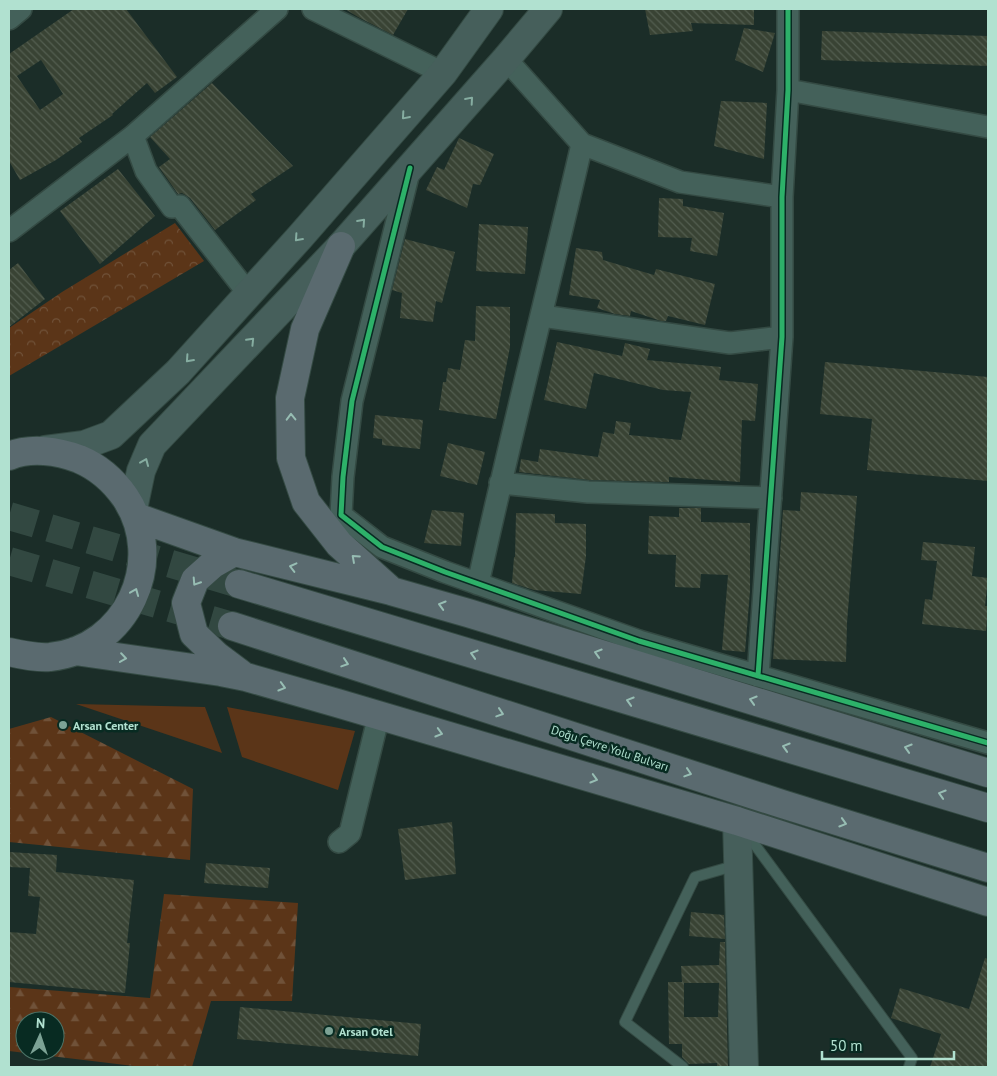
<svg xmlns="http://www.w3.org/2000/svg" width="997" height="1076" font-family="'PT Sans',sans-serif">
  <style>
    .green { fill: #5b3518 }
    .forest { fill: url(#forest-firs); fill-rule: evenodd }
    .park { fill: url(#park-crowns) }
    .building { fill: url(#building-back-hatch); fill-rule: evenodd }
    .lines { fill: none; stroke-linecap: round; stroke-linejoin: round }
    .highway-tunnel { stroke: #324841; stroke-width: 28; stroke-dasharray: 28 14; stroke-linecap: butt }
    .lane-casing { stroke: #344a43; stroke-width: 12 }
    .street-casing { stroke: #344a43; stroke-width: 24 }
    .secondary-casing { stroke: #344a43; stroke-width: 30 }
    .highway-casing { stroke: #344a43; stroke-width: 30 }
    .lane { stroke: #44615a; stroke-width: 10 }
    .street { stroke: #44615a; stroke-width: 21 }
    .secondary { stroke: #465f5b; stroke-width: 28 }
    .highway { stroke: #5a6a6f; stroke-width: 28 }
    .cycleway-casing { stroke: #082b22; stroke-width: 8 }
    .cycleway { stroke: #2db169; stroke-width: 5 }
    .oneway { stroke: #86ada1 }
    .oneway2 { stroke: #97bdb3 }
    .poi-dot { fill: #7ca295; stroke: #082b22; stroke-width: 2 }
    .labels { text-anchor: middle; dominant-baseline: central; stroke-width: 5; stroke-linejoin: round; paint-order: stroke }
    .poi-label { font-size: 12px; font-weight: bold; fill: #b1e1d0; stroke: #082b22; text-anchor: start }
    .street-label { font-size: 12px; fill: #b1e1d0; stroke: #082b22 }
  </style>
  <defs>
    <pattern id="forest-firs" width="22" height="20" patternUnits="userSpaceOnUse" patternTransform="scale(1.25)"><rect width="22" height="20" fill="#5b3518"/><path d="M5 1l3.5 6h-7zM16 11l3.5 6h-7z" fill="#705239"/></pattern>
    <pattern id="park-crowns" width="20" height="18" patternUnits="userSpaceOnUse" patternTransform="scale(1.25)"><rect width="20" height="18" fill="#5b3518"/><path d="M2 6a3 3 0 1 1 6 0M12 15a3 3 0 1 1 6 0" fill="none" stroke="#705239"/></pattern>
    <pattern id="building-back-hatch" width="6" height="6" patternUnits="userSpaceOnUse" patternTransform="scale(1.25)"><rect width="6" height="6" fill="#394334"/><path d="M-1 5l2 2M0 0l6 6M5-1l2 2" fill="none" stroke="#535e50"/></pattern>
  </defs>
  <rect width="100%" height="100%" fill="#1b2d28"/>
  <path class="green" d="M 76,704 L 205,707 L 222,753 Z
    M 227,707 L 355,731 L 338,790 L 242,757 Z"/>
  <path class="forest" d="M 51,717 L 193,789 L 190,860 L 9,842 L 9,729 Z
    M 164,894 L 298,903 L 292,1001 L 211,1001 L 192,1067 L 142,1067 L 9,1051 L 9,987 L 150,998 ZM 25,1021 L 55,1021 L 55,1051 L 25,1051 Z"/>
  <path class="park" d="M 175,223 L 204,261 L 9,376 L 9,328 L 62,292 Z"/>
  <path class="building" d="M 74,9 L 126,9 L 177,77 L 155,93 L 147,83 L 112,114 L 113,115 L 79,138 L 82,142 L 56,160 L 20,180 L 9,161 L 9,54 ZM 41,60 L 63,94 L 40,110 L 17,76 Z
    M 345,9 L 408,9 L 393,35 L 358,17 Z
    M 645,9 L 754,9 L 754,25 L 691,23 L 693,31 L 650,35 Z
    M 744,28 L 775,33 L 763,72 L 735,60 Z
    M 822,31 L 988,36 L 988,66 L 821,60 Z
    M 212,83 L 293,166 L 251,194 L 256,200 L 215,230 L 190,198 L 182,193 L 178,194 L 159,167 L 170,159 L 150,137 Z
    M 721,101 L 767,103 L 764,159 L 714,146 Z
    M 459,138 L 494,154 L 480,185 L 473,184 L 467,208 L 426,190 L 437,167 L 444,170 Z
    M 118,169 L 155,216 L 100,264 L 60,211 Z
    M 659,198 L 683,199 L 683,206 L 724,213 L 717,256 L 690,251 L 692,238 L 658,237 Z
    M 479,224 L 528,227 L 525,274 L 476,271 Z
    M 405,239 L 455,252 L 442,303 L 436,301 L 433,322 L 400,318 L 402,293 L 392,290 Z
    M 576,248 L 602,252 L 603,260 L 654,275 L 656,269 L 715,284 L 705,325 L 668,316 L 666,321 L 661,321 L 631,311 L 630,316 L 615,314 L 597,308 L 600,300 L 569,295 Z
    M 18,263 L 45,299 L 9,327 L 9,270 Z
    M 476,306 L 510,307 L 510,347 L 496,419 L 439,410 L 443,382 L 446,382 L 448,368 L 460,370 L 465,340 L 475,341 Z
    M 557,342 L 622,356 L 625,343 L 650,349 L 647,360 L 721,367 L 719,380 L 758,384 L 755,421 L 742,420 L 740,482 L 669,477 L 669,482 L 589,480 L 519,472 L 521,459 L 538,462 L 540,449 L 598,457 L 603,432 L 614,434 L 616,421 L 631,423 L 629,435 L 681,440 L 691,392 L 663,390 L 594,373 L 586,409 L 544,400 Z
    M 825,362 L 988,377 L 988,481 L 867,470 L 872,419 L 820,414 Z
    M 375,415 L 423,420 L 420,449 L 382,445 L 382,439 L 373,438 Z
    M 448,443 L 485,452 L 477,485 L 440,476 Z
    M 801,492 L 857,496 L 847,623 L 846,662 L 773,659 L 783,510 L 800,511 Z
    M 679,508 L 701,508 L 701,522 L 750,523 L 750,591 L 745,652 L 722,650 L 728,575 L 701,574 L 700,588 L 675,587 L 676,555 L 648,554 L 649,516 L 679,517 Z
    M 432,510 L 464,513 L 461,546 L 424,543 Z
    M 516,513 L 555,514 L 555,523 L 586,524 L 586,556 L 581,594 L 534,590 L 512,583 L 514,557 L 515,557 Z
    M 923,542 L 975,547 L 972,576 L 988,578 L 985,606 L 988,606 L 986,631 L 922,624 L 925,599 L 932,600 L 937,561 L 921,560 Z
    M 452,822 L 456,874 L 405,880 L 398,829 Z
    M 9,852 L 57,855 L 56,872 L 134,880 L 127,943 L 130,943 L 125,993 L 9,982 L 9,932 L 36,934 L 40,897 L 28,896 L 30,868 L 9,867 Z
    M 206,863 L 270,868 L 268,888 L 204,883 Z
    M 691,912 L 724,915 L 725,939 L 689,936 Z
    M 720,942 L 725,942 L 728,1067 L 717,1067 L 717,1063 L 689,1064 L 682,1057 L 682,1044 L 669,1044 L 668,982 L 682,982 L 681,966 L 719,965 ZM 684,983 L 719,983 L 718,1017 L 684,1017 Z
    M 985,958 L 988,959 L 988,1067 L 930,1067 L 941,1034 L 891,1018 L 900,988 L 969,1009 Z
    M 240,1007 L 421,1024 L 418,1056 L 237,1039 Z"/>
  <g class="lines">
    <path class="highway-tunnel" d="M 9,516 L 239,584
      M 9,561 L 232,626"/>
    <defs>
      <path id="lane" d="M 744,830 L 912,1058 L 909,1067
        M 683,1067 L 625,1022 L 695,877 L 737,865"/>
      <path id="street" d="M 313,9 L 443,73
        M 9,19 L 21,9
        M 506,59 L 582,144
        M 788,90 L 988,127
        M 133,136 L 146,171 L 172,207 L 180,206 L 248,293
        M 410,168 L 352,401 L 343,477 L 341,515 L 382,547 L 445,572 L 639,641 L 988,743
        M 9,231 L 133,136 L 277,9
        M 542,316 L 730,343 L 782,337
        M 500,483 L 588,492 L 771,498
        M 478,584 C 510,437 548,291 582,144 L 680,182 L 782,197
        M 758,676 L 782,337 L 782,197 L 788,90 L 788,9
        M 339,842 L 350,833 L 379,715"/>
      <path id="secondary" d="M 45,450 L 84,445 L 111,435 L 178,372 L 300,237 L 443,73 L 489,9
        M 133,509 L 141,471 L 152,445 L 341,246 L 506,59 L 548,9
        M 737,821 L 744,1067"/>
      <path id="highway" d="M 341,246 L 305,329 L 290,398 L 291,458 L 306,502 L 339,544 L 388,588
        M 9,456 C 31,447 58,451 79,459 C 98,467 113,480 125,497 C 168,561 127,649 50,657 C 36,658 22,655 9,652
        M 136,517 L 234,552 L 391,591 L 468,613 L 988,773
        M 234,552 L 213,564 L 195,580 L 186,603 L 194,634 L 217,656 L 241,674
        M 239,584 L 988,808
        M 232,626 L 782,804 L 988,868
        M 75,651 L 221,672 L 246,677 L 337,703 L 737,821 L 988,902"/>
    </defs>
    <use href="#lane" class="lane-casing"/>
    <use href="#street" class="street-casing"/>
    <use href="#secondary" class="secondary-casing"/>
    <use href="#highway" class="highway-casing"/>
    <use href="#lane" class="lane"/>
    <use href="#street" class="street"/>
    <use href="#secondary" class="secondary"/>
    <use href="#highway" class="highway"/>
    <defs>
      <path id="cycleway" d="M 410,168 L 352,401 L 343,477 L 341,515 L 382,547 L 445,572 L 639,641 L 988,743
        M 758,676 L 782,337 L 782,197 L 788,90 L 788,9"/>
    </defs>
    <use href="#cycleway" class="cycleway-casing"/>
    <use href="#cycleway" class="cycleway"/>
  </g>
  <defs><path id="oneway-chevron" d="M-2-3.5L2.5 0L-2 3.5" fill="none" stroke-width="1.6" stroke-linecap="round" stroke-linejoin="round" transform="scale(1.25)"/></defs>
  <g class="oneway">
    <use href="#oneway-chevron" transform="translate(470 100) rotate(-49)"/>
    <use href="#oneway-chevron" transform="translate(405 116) rotate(131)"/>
    <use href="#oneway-chevron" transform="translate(362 222) rotate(-48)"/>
    <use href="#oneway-chevron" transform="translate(298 238) rotate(132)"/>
    <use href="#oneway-chevron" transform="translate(251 341) rotate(-46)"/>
    <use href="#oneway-chevron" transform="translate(189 359) rotate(132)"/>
    <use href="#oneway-chevron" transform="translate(145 462) rotate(-67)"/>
  </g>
  <g class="oneway2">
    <use href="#oneway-chevron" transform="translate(291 417) rotate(-91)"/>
    <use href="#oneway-chevron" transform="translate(355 558) rotate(-138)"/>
    <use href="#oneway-chevron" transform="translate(293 567) rotate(-166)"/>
    <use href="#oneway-chevron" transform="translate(196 582) rotate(123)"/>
    <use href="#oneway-chevron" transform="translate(135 592) rotate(-68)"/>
    <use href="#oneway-chevron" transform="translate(442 605) rotate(-164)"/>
    <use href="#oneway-chevron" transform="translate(598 653) rotate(-163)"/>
    <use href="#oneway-chevron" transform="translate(474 654) rotate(-163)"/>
    <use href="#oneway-chevron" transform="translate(123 658) rotate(8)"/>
    <use href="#oneway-chevron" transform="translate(345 663) rotate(18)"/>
    <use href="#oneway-chevron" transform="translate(282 687) rotate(16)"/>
    <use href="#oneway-chevron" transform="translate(753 700) rotate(-163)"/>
    <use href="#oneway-chevron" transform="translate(630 701) rotate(-163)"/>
    <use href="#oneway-chevron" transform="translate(500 713) rotate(18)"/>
    <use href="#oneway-chevron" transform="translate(439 733) rotate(16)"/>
    <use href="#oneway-chevron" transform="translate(786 747) rotate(-163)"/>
    <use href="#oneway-chevron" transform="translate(908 748) rotate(-163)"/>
    <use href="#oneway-chevron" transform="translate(688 773) rotate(18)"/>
    <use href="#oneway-chevron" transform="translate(594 779) rotate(16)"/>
    <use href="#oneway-chevron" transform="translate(942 794) rotate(-163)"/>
    <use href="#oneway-chevron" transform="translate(843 823) rotate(17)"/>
  </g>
  <g class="poi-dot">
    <circle cx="63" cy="725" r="5"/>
    <circle cx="329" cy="1031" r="5"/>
  </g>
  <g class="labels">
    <g class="poi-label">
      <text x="73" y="725">Arsan Center</text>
      <text x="339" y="1031">Arsan Otel</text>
    </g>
    <g class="street-label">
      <text transform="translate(610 748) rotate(18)">Doğu Çevre Yolu Bulvarı</text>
    </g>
  </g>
  <rect width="997" height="1076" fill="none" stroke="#b1e1d0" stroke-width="20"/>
  <g transform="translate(40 1036) rotate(3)"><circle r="24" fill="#082b22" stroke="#4c7468"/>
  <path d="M0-4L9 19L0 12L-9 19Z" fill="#7ca295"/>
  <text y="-8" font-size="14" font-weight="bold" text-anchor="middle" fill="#b1e1d0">N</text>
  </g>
  <path d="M822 1051v8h132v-8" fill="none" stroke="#b1e1d0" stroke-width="2.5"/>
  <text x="830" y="1051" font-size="15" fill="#b1e1d0" stroke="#082b22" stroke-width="4" paint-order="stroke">50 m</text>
</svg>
